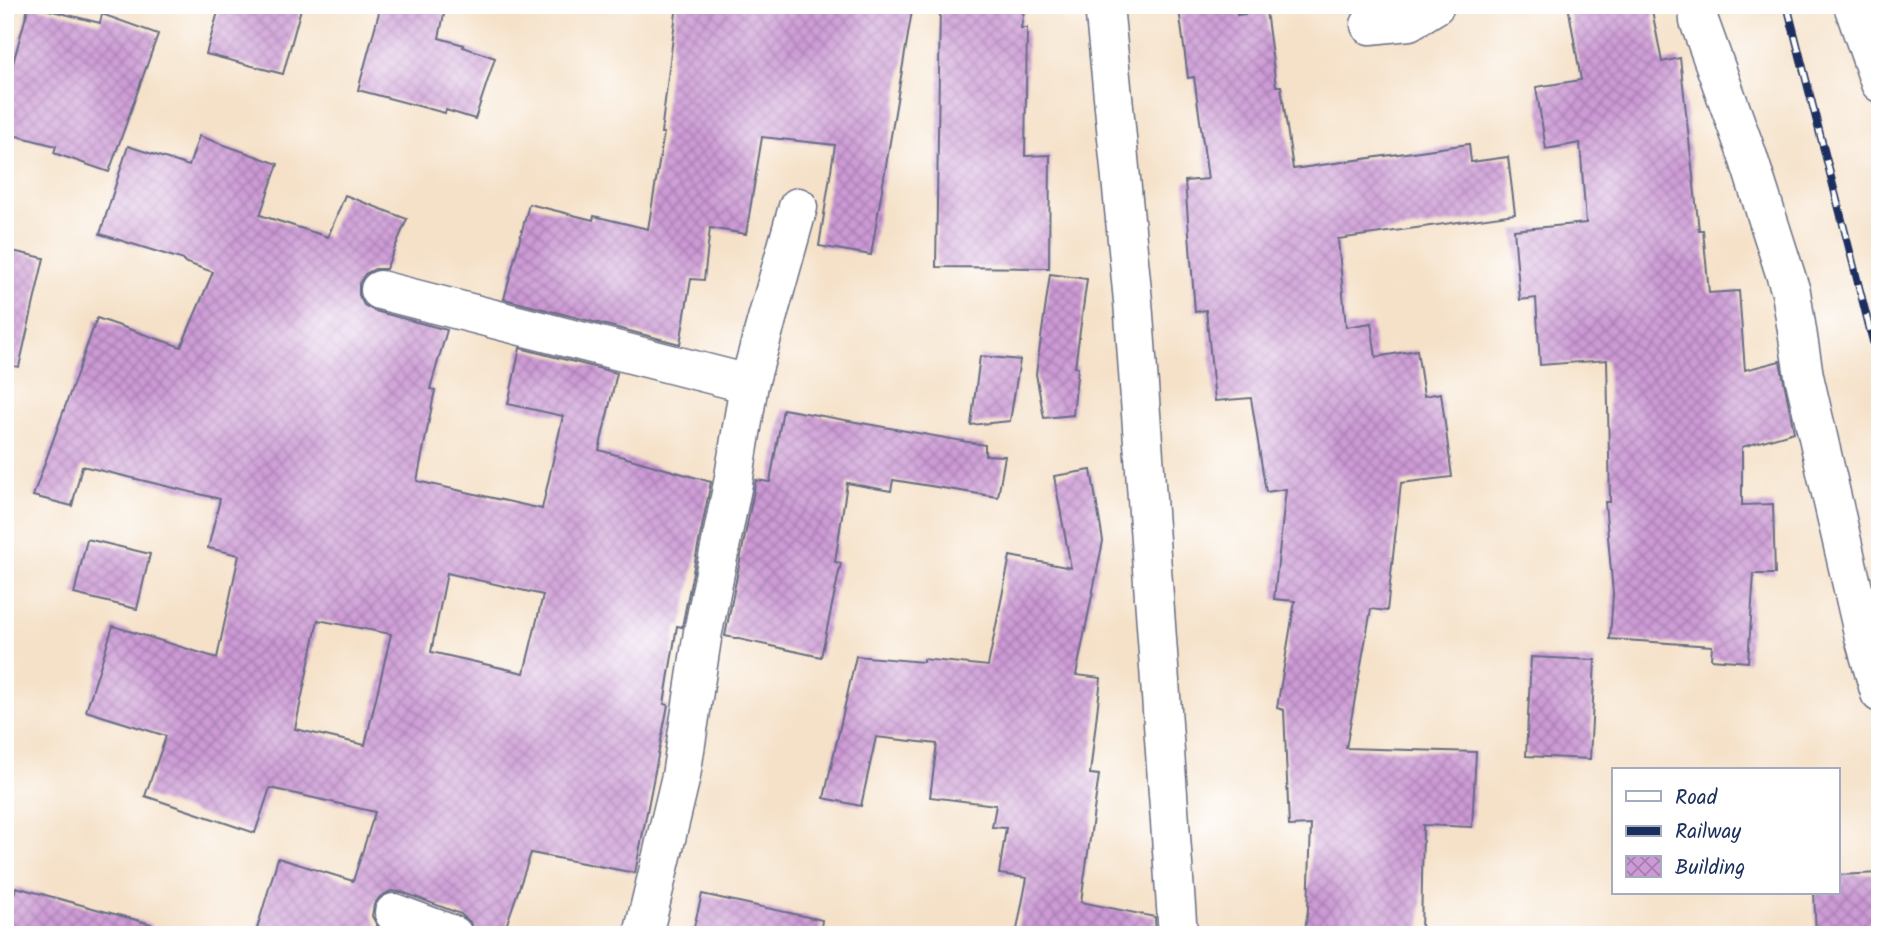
<svg xmlns="http://www.w3.org/2000/svg" width="1885" height="940" font-family="Kalam,sans-serif">
  <style>
    .building { fill: url(#building-cross-hatch); fill-rule: evenodd }
    .lines { fill: none; stroke-linecap: round; stroke-linejoin: round }
    .minor-casing { stroke: #676d83; stroke-width: 41 }
    .minor { stroke: #fff; stroke-width: 38 }
    .rail-casing { stroke: #1b2f5e; stroke-width: 8 }
    .rail { stroke: #fff; stroke-width: 5; stroke-dasharray: 16; stroke-linecap: butt }
  </style>
  <defs>
    <pattern id="building-cross-hatch" width="8" height="8" patternUnits="userSpaceOnUse" patternTransform="scale(1.75)"><rect width="8" height="8" fill="#cd9ad5"/><path d="M0 0l8 8M0 8l8-8" fill="none" stroke="#a67eb0"/></pattern>
  </defs>
  <rect width="100%" height="100%" fill="#fff"/>
  <filter id="ink" filterUnits="userSpaceOnUse"><feTurbulence type="fractalNoise" baseFrequency=".0143" numOctaves="2"/><feDisplacementMap in="SourceGraphic" scale="14" xChannelSelector="R" yChannelSelector="G"/><feConvolveMatrix kernelMatrix="1 2 1 2 8 2 1 2 1" color-interpolation-filters="sRGB"/></filter>
  <filter id="wash" filterUnits="userSpaceOnUse"><feTurbulence type="fractalNoise" baseFrequency=".00686" numOctaves="4" result="noise"/><feDisplacementMap in="SourceGraphic" scale="28" xChannelSelector="R" yChannelSelector="G"/><feGaussianBlur stdDeviation="1.57" result="paint"/><feColorMatrix in="noise" values="0 0 0 0 0 0 0 0 0 0 0 0 0 0 0 0 0 1.4 0 .05"/><feComposite in="paint" operator="in"/></filter>
  <g filter="url(#wash)">
    <rect width="100%" height="100%" fill="#f5e1c8"/>
    <g id="blocks">
      <path class="building" d="M 29,5 L 100,23 L 102,14 L 158,34 L 109,172 L 54,153 L 56,146 L 5,133 L 5,92 Z
        M 220,5 L 302,5 L 283,74 L 206,54 Z
        M 381,5 L 446,5 L 439,38 L 464,45 L 463,47 L 495,58 L 475,119 L 446,110 L 445,113 L 358,90 Z
        M 677,5 L 913,5 L 871,255 L 819,246 L 835,145 L 762,137 L 746,234 L 710,228 L 704,280 L 691,279 L 680,344 L 504,299 L 529,204 L 593,220 L 594,216 L 648,229 L 664,133 L 661,133 Z
        M 940,5 L 1025,5 L 1021,28 L 1027,28 L 1025,156 L 1050,155 L 1049,268 L 936,267 Z
        M 1211,5 L 1236,5 L 1237,15 L 1266,11 L 1276,86 L 1281,86 L 1293,169 L 1469,144 L 1471,162 L 1508,157 L 1515,214 L 1338,239 L 1346,327 L 1371,323 L 1376,357 L 1417,350 L 1424,396 L 1441,393 L 1452,477 L 1401,483 L 1387,611 L 1371,609 L 1346,748 L 1476,752 L 1472,827 L 1423,825 L 1421,935 L 1304,935 L 1308,910 L 1311,825 L 1289,826 L 1284,710 L 1277,708 L 1295,601 L 1274,599 L 1286,489 L 1266,492 L 1251,398 L 1215,401 L 1206,310 L 1195,312 L 1185,181 L 1208,179 L 1194,77 L 1188,78 L 1179,9 Z
        M 1568,5 L 1651,5 L 1662,62 L 1680,58 L 1699,230 L 1703,230 L 1709,293 L 1739,291 L 1745,370 L 1780,361 L 1794,432 L 1742,447 L 1742,505 L 1773,504 L 1775,574 L 1754,574 L 1748,662 L 1711,659 L 1712,646 L 1610,639 L 1613,594 L 1605,502 L 1610,502 L 1607,360 L 1540,365 L 1536,298 L 1520,300 L 1514,230 L 1586,223 L 1580,143 L 1546,149 L 1536,87 L 1581,80 Z
        M 199,136 L 278,164 L 260,215 L 328,237 L 345,195 L 407,219 L 386,269 L 375,269 L 365,274 L 359,284 L 359,295 L 364,305 L 375,311 L 447,330 L 430,389 L 435,390 L 417,481 L 542,509 L 563,416 L 508,404 L 520,348 L 617,373 L 599,450 L 711,482 L 682,627 L 677,626 L 664,704 L 668,705 L 635,873 L 531,853 L 503,935 L 474,935 L 470,922 L 461,914 L 402,892 L 391,891 L 380,897 L 374,905 L 372,916 L 378,927 L 390,935 L 255,935 L 278,858 L 353,881 L 375,812 L 270,788 L 255,833 L 145,796 L 166,736 L 86,711 L 113,626 L 217,658 L 239,555 L 208,548 L 220,499 L 82,466 L 72,506 L 33,496 L 97,318 L 181,347 L 213,272 L 184,262 L 184,260 L 100,234 L 128,146 L 189,166 ZM 447,573 L 543,595 L 524,673 L 431,652 ZM 318,620 L 391,634 L 365,745 L 295,729 Z
        M 12,251 L 44,258 L 19,367 L 5,365 L 5,281 Z
        M 1050,274 L 1087,279 L 1075,367 L 1078,367 L 1073,415 L 1044,418 L 1036,374 Z
        M 980,356 L 1020,360 L 1010,421 L 971,425 Z
        M 783,409 L 985,445 L 985,455 L 1005,456 L 998,497 L 893,480 L 891,491 L 847,483 L 835,562 L 841,563 L 821,657 L 725,636 L 756,480 L 770,482 Z
        M 1091,470 L 1103,541 L 1076,675 L 1101,678 L 1090,774 L 1099,775 L 1081,902 L 1155,917 L 1156,935 L 1016,935 L 1027,878 L 999,874 L 1006,828 L 992,827 L 996,805 L 930,797 L 937,744 L 876,737 L 861,806 L 824,798 L 856,656 L 923,662 L 923,659 L 988,666 L 1010,556 L 1071,568 L 1054,476 Z
        M 87,539 L 150,554 L 137,609 L 74,594 Z
        M 1531,657 L 1595,660 L 1590,759 L 1526,756 Z
        M 1880,873 L 1880,935 L 1816,935 L 1814,893 L 1838,893 L 1838,875 Z
        M 16,887 L 151,924 L 149,935 L 5,935 L 5,926 Z
        M 702,894 L 822,920 L 820,935 L 692,935 Z"/>
    </g>
  </g>
  <g filter="url(#ink)">
    <use href="#blocks" fill-opacity="0" stroke="#676d83" stroke-width="2"/>
    <g class="lines">
      <defs>
        <path id="minor" d="M 1104,5 L 1133,301 L 1178,935
          M 1698,5 L 1699,21 L 1747,154 L 1791,292 L 1804,376 L 1864,637 L 1880,693
          M 1853,5 L 1880,83
          M 1370,25 L 1409,21 L 1435,5
          M 380,290 L 749,384
          M 394,913 L 453,935
          M 643,935 L 681,776 L 703,632 L 733,483 L 749,384 L 798,207"/>
      </defs>
      <use href="#minor" class="minor-casing"/>
      <use href="#minor" class="minor"/>
      <defs>
        <path id="rail" d="M 1787,5 L 1880,369"/>
      </defs>
      <use href="#rail" class="rail-casing"/>
      <use href="#rail" class="rail"/>
    </g>
  </g>
  <rect width="1885" height="940" fill="none" stroke="#fff" stroke-width="28"/>
  <rect x="1612" y="768" width="228" height="126" fill="#ffffff" stroke="#a4acbf" stroke-width="2"/>
  <rect x="1626" y="791" width="35" height="10" fill="#ffffff" stroke="#a4acbf" stroke-width="2"/>
  <text x="1675" y="804" font-size="21" fill="#1b2f5e">Road</text>
  <rect x="1626" y="826" width="35" height="10" fill="#1b2f5e" stroke="#a4acbf" stroke-width="2"/>
  <text x="1675" y="838" font-size="21" fill="#1b2f5e">Railway</text>
  <rect x="1626" y="856" width="35" height="21" fill="url(#building-cross-hatch)" stroke="#a4acbf" stroke-width="2"/>
  <text x="1675" y="874" font-size="21" fill="#1b2f5e">Building</text>
</svg>
